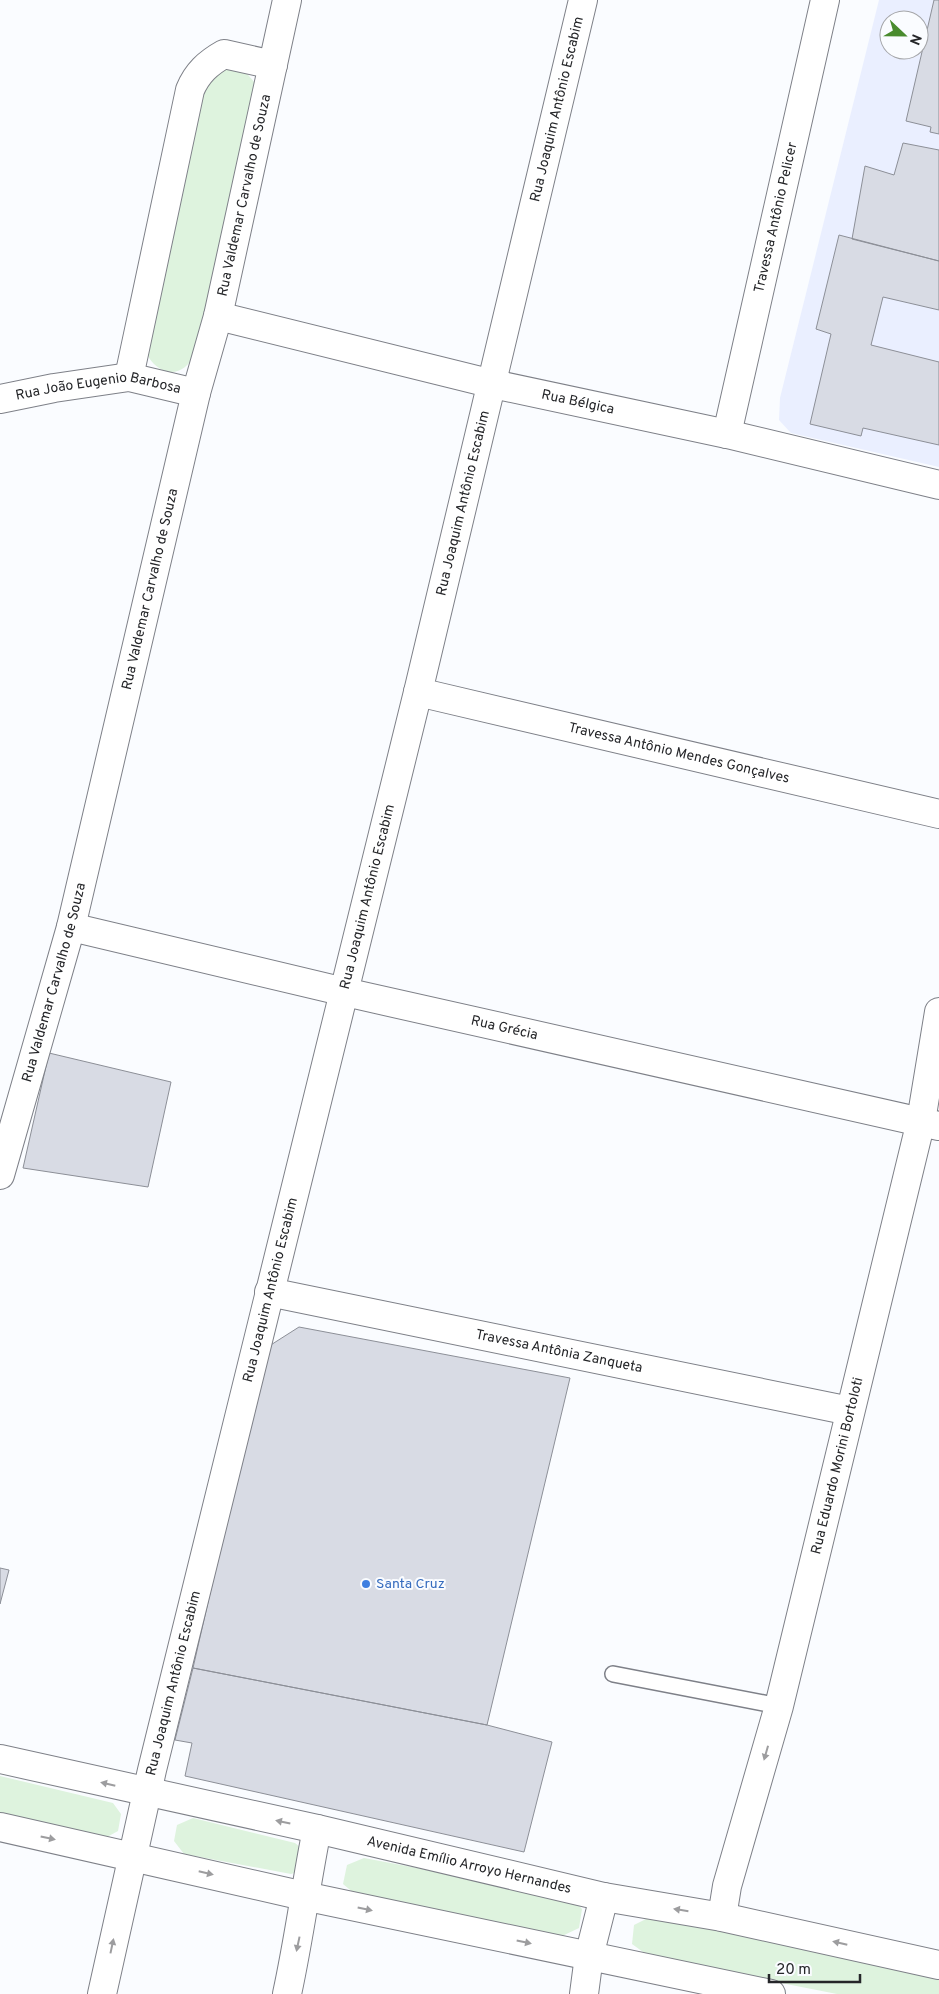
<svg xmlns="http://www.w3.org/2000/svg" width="939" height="1994" font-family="Overpass,sans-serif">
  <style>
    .built { fill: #eaefff; fill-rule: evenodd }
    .green { fill: #def3de }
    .building { fill: #d8dbe4; stroke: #8c8f97 }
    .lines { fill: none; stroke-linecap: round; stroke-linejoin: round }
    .lane-casing { stroke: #7e8088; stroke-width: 18 }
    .street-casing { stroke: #7e8088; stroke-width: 30 }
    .secondary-casing { stroke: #7e8088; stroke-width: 30 }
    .lane { stroke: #fff; stroke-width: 15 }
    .street { stroke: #fff; stroke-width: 28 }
    .secondary { stroke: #fff; stroke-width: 28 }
    .oneway { fill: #9d9d9f }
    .shop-dot { fill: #3f7fe0; stroke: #fafcff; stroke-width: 2 }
    .labels { text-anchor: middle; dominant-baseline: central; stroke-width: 4; stroke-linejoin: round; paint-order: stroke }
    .street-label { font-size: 14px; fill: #252629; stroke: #fafcff }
    .shop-label { font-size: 14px; fill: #366cbe; stroke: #fafcff; text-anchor: start }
  </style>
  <rect width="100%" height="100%" fill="#fafcff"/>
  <path class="built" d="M 879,0 L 939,0 L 939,467 L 791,433 L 779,420 L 780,398 ZM 889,20 L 919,20 L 919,50 L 889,50 Z"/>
  <path class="green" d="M 223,66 L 243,69 L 255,83 L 257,94 L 195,352 C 184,381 156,377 145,350 L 206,79 Z
    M 0,1776 L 113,1803 L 121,1814 L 118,1831 L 107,1837 L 0,1815 Z
    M 193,1818 L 295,1843 L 305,1851 L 300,1871 L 291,1874 L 184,1854 L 174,1841 L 177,1825 Z
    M 364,1858 L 571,1897 L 582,1909 L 579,1928 L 560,1937 L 355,1894 L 343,1884 L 347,1865 Z
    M 654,1915 L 939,1977 L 939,1994 L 837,1994 L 650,1957 L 632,1944 L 634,1925 Z"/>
  <path class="building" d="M 934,0 L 939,0 L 939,134 L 930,132 L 931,127 L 906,121 Z
    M 903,143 L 939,150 L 939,261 L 852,239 L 865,166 L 894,175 Z
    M 839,235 L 939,261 L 939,310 L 883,297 L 871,345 L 939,362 L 939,445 L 863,428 L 861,436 L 810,424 L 831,334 L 816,329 Z
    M 49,1053 L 171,1082 L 148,1187 L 23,1168 Z
    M 299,1327 L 570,1378 L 487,1725 L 193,1668 L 266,1348 Z
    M 0,1568 L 9,1570 L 0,1604 Z
    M 193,1668 L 487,1725 L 552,1742 L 524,1852 L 185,1776 L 192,1743 L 175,1740 Z"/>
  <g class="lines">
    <defs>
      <path id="lane" d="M 613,1674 L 779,1706"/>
      <g id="street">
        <path id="s1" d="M 218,316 L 493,384 L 727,434 L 939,485"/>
        <path d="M 129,377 L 190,90 C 197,73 208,63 224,54 L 273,65"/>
        <path id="s2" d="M 0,399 L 54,388 L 129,377 L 196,393"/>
        <path id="s3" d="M 727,434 L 825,0"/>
        <path id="s4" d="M 418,692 L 939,814"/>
        <path id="s5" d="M 71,927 L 345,992 L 939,1126"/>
        <path id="s6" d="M 0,1175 L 71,927 L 196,393 L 218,316 L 287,0"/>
        <path id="s7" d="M 269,1292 L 850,1411"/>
        <path id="s8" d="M 722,1917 L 727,1886 L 779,1706 L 921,1121 L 939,1012"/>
        <path id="s9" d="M 102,1994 L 152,1770 L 418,692 L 583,0"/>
        <path d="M 287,1994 C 299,1939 306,1884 317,1829"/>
        <path d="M 584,1994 L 589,1956 L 604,1897"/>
      </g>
      <g id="secondary">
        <path id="s10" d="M 0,1759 L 317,1829 L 604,1897 L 722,1917 L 939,1965"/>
        <path d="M 0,1827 L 304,1896 L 771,1994"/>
      </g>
    </defs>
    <use href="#lane" class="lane-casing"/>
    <use href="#street" class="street-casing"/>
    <use href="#secondary" class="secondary-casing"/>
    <use href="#lane" class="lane"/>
    <use href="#street" class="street"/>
    <use href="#secondary" class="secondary"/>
  </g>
  <defs><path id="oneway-solid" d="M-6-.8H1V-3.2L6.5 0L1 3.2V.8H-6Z" transform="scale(1.25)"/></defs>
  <g class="oneway">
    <use href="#oneway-solid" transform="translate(766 1753) rotate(106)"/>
    <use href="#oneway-solid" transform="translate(108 1784) rotate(-167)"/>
    <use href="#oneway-solid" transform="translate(283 1822) rotate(-168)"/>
    <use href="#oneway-solid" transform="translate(48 1838) rotate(12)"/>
    <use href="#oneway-solid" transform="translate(206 1873) rotate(13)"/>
    <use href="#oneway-solid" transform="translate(365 1909) rotate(12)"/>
    <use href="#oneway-solid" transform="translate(681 1910) rotate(-171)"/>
    <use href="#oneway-solid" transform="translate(524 1942) rotate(12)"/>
    <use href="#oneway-solid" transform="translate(840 1943) rotate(-167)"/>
    <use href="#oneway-solid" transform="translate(298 1944) rotate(102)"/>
    <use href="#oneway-solid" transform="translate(112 1946) rotate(-78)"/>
  </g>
  <circle class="shop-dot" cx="366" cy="1584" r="5"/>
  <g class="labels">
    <g class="street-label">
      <text stroke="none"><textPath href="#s9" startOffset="1939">Rua Joaquim Antônio Escabim</textPath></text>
      <text stroke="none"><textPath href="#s6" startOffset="1010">Rua Valdemar Carvalho de Souza</textPath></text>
      <text stroke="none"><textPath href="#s3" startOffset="222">Travessa Antônio Pelicer</textPath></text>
      <text stroke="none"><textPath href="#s2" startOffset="100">Rua João Eugenio Barbosa</textPath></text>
      <text stroke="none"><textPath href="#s1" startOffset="370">Rua Bélgica</textPath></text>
      <text stroke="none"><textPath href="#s9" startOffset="1534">Rua Joaquim Antônio Escabim</textPath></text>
      <text stroke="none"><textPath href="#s6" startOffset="605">Rua Valdemar Carvalho de Souza</textPath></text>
      <text stroke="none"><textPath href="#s4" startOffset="268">Travessa Antônio Mendes Gonçalves</textPath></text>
      <text stroke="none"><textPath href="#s9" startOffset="1129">Rua Joaquim Antônio Escabim</textPath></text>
      <text stroke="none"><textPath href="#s6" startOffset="200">Rua Valdemar Carvalho de Souza</textPath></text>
      <text stroke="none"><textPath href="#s5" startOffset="445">Rua Grécia</textPath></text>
      <text stroke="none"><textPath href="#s9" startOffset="724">Rua Joaquim Antônio Escabim</textPath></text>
      <text stroke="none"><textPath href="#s7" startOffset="296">Travessa Antônia Zanqueta</textPath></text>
      <text stroke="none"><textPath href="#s8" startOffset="466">Rua Eduardo Morini Bortoloti</textPath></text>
      <text stroke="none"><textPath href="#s9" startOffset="319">Rua Joaquim Antônio Escabim</textPath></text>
      <text stroke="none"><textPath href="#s10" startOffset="481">Avenida Emílio Arroyo Hernandes</textPath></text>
    </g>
    <g class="shop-label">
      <text x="376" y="1584">Santa Cruz</text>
    </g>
  </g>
  <g transform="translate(904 35) rotate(112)"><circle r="24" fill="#fafcff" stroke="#a5a6a9"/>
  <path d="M0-4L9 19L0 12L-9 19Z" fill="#498b2e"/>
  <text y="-8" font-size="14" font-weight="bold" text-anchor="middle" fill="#252629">N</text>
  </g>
  <path d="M769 1974v8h91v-8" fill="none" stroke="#252629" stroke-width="2.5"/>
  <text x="776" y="1974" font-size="15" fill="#252629" stroke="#fafcff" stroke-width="4" paint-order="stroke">20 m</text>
</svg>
